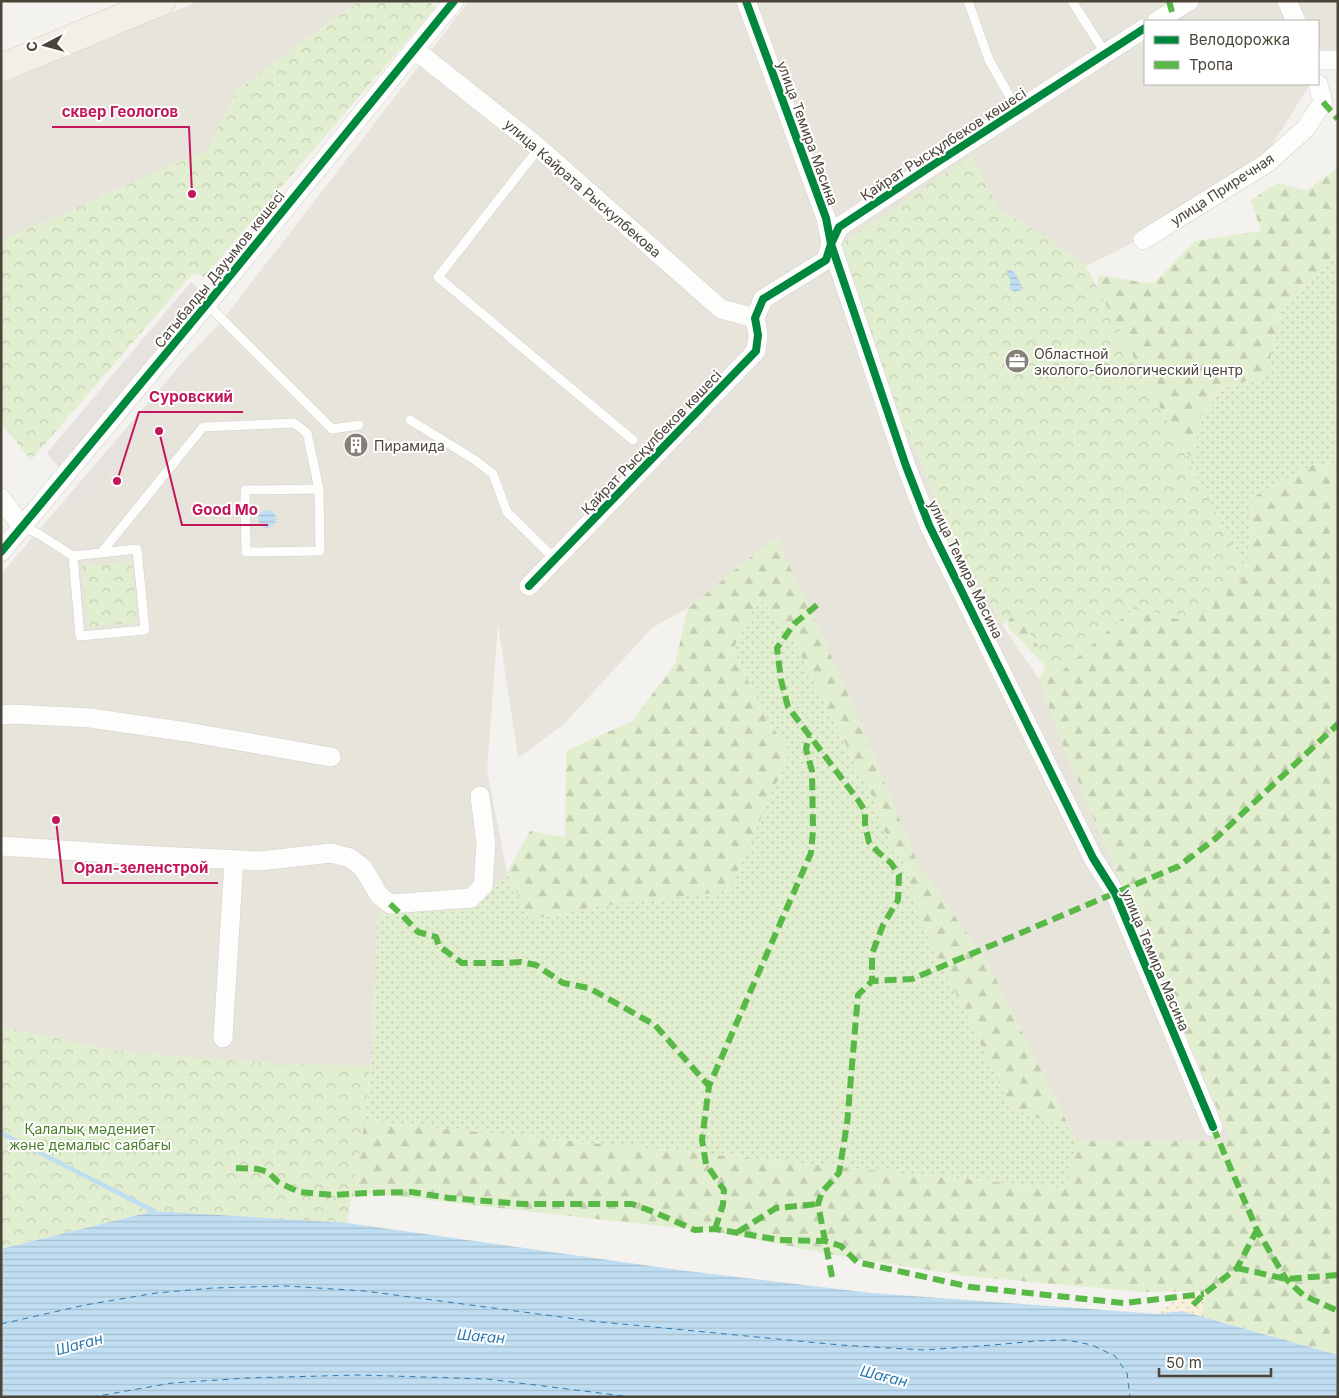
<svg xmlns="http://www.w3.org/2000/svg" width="1339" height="1398" font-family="Inter,sans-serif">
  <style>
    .residential { fill: #e7e4dc }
    .grass { fill: url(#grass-dots) }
    .forest { fill: url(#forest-firs) }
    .sand { fill: url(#sand-dots) }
    .park { fill: url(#park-crowns) }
    .parking { fill: #e6e3df }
    .water { fill: url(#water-rules) }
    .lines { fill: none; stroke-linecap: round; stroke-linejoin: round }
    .stream { stroke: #c0ddf1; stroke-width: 4.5 }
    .ferry { stroke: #2e7ab2; stroke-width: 1; stroke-dasharray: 6 5; stroke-linecap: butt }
    .lane-casing { stroke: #d2d0cb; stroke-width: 10 }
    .street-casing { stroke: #d2d0cb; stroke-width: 20 }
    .primary-casing { stroke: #d6cebb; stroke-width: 29 }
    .lane { stroke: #fdfdfc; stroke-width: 9 }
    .street { stroke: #fdfdfc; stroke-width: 19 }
    .primary { stroke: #f2efe6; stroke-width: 28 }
    .quiet { stroke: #58b947; stroke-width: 6; stroke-dasharray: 12 6; stroke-linecap: butt }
    .cycleway-casing { stroke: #fff; stroke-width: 11 }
    .cycleway { stroke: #00873e; stroke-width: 8 }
    .labels { text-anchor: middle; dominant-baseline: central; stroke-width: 4; stroke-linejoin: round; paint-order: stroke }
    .street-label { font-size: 14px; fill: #4b4439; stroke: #fff }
    .poi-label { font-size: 14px; fill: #4b4439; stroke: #fff; text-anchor: start }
    .park-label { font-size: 14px; fill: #4a7f2a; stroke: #fff }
    .water-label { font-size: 15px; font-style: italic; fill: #2e7ab2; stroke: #fff }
    .leader { fill: none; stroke: #c2185b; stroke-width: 2 }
    .callout-dot { fill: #c2185b; stroke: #fff; stroke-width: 2 }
    .callout-label { font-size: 15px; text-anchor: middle; font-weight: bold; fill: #c2185b; stroke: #fff; stroke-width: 4; stroke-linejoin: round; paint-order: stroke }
  </style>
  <defs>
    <pattern id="grass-dots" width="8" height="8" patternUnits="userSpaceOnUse" patternTransform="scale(1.25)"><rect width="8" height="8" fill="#e1eecf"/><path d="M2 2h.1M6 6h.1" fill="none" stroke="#c3cdb2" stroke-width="1.8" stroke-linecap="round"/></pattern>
    <pattern id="forest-firs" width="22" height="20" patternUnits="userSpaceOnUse" patternTransform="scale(1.25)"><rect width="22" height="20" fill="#e1eecf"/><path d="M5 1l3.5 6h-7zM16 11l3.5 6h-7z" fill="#c3cdb2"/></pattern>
    <pattern id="sand-dots" width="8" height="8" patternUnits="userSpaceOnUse" patternTransform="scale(1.25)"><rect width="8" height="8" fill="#f7f0da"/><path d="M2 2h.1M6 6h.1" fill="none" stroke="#d5cfbc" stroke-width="1.8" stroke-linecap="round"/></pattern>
    <pattern id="park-crowns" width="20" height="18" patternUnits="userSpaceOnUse" patternTransform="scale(1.25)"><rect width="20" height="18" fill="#e1eecf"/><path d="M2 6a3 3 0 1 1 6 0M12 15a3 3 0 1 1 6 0" fill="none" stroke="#c3cdb2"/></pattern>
    <pattern id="water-rules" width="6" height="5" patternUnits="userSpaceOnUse" patternTransform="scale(1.25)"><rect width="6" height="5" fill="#c0ddf1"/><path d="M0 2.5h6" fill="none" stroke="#a6bfcf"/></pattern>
  </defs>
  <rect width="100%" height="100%" fill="#f4f2ee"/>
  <path class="residential" d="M 199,1 L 360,1 L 237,90 L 207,150 L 10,237 L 1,244 L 1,84 Z
    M 469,1 L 1338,1 L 1338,52 L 1327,55 L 1318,71 L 1318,21 L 1145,21 L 1145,84 L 1310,84 L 1265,157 L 1127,246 L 1086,266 L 1050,240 L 1000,210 L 971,156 L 898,413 L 943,512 L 1002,625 L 1039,679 L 1064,748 L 1231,1141 L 1077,1141 L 987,961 L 919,866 L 840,675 L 776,537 L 688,608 L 652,628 L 564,724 L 518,758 L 498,624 L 487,770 L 507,873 L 476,909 L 378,914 L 372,1054 L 370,1066 L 271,1063 L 122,1052 L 1,1027 L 1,574 L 190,354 L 221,322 Z"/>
  <path class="grass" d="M 1338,252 L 1338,463 L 1313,465 L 1253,497 L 1246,567 L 1205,604 L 1158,433 L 1194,457 L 1199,420 L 1224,387 L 1266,376 L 1281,312 Z
    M 759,598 L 787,628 L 873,798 L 884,830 L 906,867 L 920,920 L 1012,1109 L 1070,1128 L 1077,1141 L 1067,1189 L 365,1121 L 372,1054 L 378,914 L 475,909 L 507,873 L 530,920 L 592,907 L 790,752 L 764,715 L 733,649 Z"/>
  <path class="forest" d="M 1336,169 L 1338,171 L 1338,252 L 1281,312 L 1266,376 L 1223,387 L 1199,420 L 1194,458 L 1158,434 L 1205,603 L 1246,567 L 1253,497 L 1313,465 L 1338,463 L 1338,1355 L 1201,1316 L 1206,1291 L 1142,1292 L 967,1276 L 828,1254 L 724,1233 L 587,1218 L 368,1193 L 297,1209 L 1,1027 L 122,1052 L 271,1063 L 370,1066 L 365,1121 L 1066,1189 L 1077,1141 L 1231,1141 L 1064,748 L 1039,679 L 1045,666 L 1008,627 L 1010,605 L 991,574 L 974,576 L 958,565 L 947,537 L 1019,460 L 1099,334 L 1098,275 L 1153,284 L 1195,241 L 1261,231 L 1251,200 L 1278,183 L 1307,191 Z
    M 776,537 L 840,675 L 919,866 L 987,961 L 1070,1128 L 1012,1109 L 920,920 L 906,867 L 884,830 L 873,798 L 787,628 L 759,598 L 733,649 L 764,715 L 790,752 L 729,891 L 592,907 L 530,920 L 507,873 L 530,831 L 565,837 L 566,751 L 632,721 L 675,664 L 688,608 Z"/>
  <path class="sand" d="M 1207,1291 L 1201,1316 L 1182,1311 L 1158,1314 L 1177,1298 Z"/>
  <path class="park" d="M 360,1 L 429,1 L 435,8 L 204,277 L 194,273 L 185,282 L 31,460 L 1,423 L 1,244 L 10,237 L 207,150 L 237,90 Z
    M 971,156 L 1000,210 L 1050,240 L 1086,266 L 1248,574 L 1191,623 L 1135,607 L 1057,676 L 1017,613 L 1002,625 L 943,512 L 898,413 L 839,245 Z
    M 131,561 L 137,622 L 88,627 L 82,566 Z
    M 1,1027 L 122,1052 L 271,1063 L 370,1066 L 365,1121 L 347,1223 L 154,1211 L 1,1249 Z"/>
  <path class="parking" d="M 191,282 L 206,295 L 61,470 L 47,453 Z
    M 190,354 L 199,363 L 74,511 L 64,502 Z"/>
  <path class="water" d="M 1007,270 L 1011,270 L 1016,274 L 1022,288 L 1019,291 L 1014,292 L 1009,288 L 1011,280 L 1007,275 Z
    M258 519a9 9 0 1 1 18 0a9 9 0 1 1-18 0Z
    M 154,1211 L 347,1223 L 679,1270 L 872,1293 L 1158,1314 L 1182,1311 L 1338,1355 L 1338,1397 L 1,1397 L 1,1249 Z"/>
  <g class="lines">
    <path class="stream" d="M 1,1133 L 154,1211"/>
    <path class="ferry" d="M 1,1324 L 85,1305 L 156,1293 L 213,1288 L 286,1286 L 365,1291 L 591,1321 L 840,1345 L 924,1350 L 993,1345 L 1036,1341 L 1067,1340 L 1092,1345 L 1115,1356 L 1127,1373 L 1130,1397
      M 92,1397 L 172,1383 L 247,1378 L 358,1375 L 487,1379 L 632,1397"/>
    <defs>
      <path id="lane" d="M 968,1 L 989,60 L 1018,111
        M 1072,1 L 1105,53
        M 539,148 L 438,277 L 633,440
        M 207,304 L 332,429 L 359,425
        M 410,420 L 475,460 L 493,474 L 507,512 L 555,559
        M 22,527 L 37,533 L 73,556
        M 137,549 L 145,630 L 80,636 L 73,556 Z
        M 101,553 L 203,427 L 294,423 L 307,433 L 319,489 L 320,551 L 246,552 L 245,490 L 319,489"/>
      <path id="street" d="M 746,1 L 826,218 L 831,244 L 906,466 L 929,525 L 1093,858 L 1115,893 L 1213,1127
        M 1287,1 L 1296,21
        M 1157,21 L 1189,1
        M 414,49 L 539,148 L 721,309 L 755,318
        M 1318,60 L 1338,60
        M 1143,240 L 1267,163 L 1306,128 L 1323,102 L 1318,84
        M 1,498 L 22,527
        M 1,552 L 207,304 L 454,1
        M 529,586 L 756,351 L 758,335 L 755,318 L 763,299 L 826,260 L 831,244 L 839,227 L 933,165 L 1145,28
        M 1,715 L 13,714 L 90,718 L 187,732 L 331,757
        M 1,846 L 138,855 L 260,861 L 331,853 L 350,858 L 363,868 L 379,895 L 390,904 L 471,898 L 483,886 L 486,844 L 480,796
        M 223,1038 L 234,860"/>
      <path id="primary" d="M 1,68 L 162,1"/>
    </defs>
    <use href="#lane" class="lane-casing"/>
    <use href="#street" class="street-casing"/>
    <use href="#primary" class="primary-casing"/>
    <use href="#lane" class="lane"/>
    <use href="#street" class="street"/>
    <use href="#primary" class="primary"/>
    <path class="quiet" d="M 1169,1 L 1172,12
      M 1323,102 L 1338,119
      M 817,605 L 794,624 L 777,648 L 781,680 L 788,707 L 858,800 L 865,811 L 865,824 L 869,842 L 878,852 L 891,863 L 899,875 L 898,900 L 883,925 L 872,954 L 872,981
      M 390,904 L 402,915 L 418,932 L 436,937 L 439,946 L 462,963 L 505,963 L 521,962 L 536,965 L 563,983 L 589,988 L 655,1025 L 709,1086
      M 1213,1127 L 1257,1230 L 1286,1279 L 1303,1295 L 1338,1311
      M 236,1168 L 258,1169 L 268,1172 L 278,1182 L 299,1192 L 333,1195 L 368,1193 L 411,1192 L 449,1198 L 523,1204 L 632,1204 L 654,1212 L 695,1230 L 715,1229 L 780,1240 L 825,1241 L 841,1246 L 857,1262 L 971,1287 L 1124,1303 L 1204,1294
      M 715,1229 L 723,1205 L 724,1190 L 706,1164 L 702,1140 L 709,1086 L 811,853 L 813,830 L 812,771 L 806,749 L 809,736
      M 738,1232 L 776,1208 L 818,1204
      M 1237,1268 L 1286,1279 L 1338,1275
      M 832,1277 L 818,1204 L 822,1192 L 839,1173 L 847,1124 L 858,995 L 872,981 L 912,979 L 1179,866 L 1215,839 L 1338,724
      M 1193,1305 L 1204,1294 L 1237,1268 L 1257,1230"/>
    <defs>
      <path id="cycleway" d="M 746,1 L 826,218 L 831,244 L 906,466 L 929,525 L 1093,858 L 1115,893 L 1213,1127
        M 1,552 L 207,304 L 454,1
        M 529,586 L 756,351 L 758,335 L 755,318 L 763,299 L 826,260 L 831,244 L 839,227 L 933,165 L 1145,28"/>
    </defs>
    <use href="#cycleway" class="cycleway-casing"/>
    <use href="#cycleway" class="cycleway"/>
  </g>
  <defs>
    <symbol id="office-disc" viewBox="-11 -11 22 22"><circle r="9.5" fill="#868178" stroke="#fff"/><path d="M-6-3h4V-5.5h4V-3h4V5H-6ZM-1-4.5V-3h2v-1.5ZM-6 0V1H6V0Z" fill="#fff"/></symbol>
    <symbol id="building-disc" viewBox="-11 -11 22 22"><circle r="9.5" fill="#868178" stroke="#fff"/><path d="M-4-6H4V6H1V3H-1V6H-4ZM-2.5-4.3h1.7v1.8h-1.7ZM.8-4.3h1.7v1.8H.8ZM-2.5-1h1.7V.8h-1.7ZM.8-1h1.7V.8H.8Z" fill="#fff"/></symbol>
  </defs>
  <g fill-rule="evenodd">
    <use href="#office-disc" x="1003" y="347" width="28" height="28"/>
    <use href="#building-disc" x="342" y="431" width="28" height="28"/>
  </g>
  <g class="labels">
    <g class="street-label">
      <text transform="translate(808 133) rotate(70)">улица Темира Масина</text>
      <text transform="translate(943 144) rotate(-33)">Қайрат Рысқұлбеков көшесі</text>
      <text transform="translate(583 188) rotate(41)">улица Кайрата Рыскулбекова</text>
      <text transform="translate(1222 189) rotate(-33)">улица Приречная</text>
      <text transform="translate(219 269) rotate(-51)">Сатыбалды Дауымов көшесі</text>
      <text transform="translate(651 442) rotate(-46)">Қайрат Рысқұлбеков көшесі</text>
      <text transform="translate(966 569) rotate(64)">улица Темира Масина</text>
      <text transform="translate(1156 960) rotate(67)">улица Темира Масина</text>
    </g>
    <g class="poi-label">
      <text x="1034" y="353">Областной<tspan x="1034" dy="16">эколого-биологический центр</tspan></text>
      <text x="374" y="445">Пирамида</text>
    </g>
    <g class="park-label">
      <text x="90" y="1128">Қалалық мәдениет<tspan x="90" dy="16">және демалыс саябағы</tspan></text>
    </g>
    <g class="water-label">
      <text transform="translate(481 1336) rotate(5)">Шаған</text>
      <text transform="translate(79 1344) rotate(-15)">Шаған</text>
      <text transform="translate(884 1376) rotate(14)">Шаған</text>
    </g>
  </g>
  <path class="leader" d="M192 194L189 127H52M117 481L139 412H243M159 431L182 525H268M56 820L63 883H218"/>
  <g class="callout-dot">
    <circle cx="192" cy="194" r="5"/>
    <circle cx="117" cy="481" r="5"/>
    <circle cx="159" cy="431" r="5"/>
    <circle cx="56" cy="820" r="5"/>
  </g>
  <g class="callout-label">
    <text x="120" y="117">сквер Геологов</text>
    <text x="191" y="402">Суровский</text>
    <text x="225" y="515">Good Mo</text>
    <text x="141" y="873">Орал-зеленстрой</text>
  </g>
  <rect width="1339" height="1398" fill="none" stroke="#4b4439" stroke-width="5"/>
  <rect x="1144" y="20" width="175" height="65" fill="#ffffff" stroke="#b7b4b0"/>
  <rect x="1154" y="36" width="25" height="8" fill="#00873e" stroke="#b7b4b0"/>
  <text x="1189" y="45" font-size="15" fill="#4b4439">Велодорожка</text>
  <rect x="1154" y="61" width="25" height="8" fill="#58b947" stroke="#b7b4b0"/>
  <text x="1189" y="70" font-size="15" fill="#4b4439">Тропа</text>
  <g transform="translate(45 45) rotate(264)" stroke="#ffffff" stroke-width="4" paint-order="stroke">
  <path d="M0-4L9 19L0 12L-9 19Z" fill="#4b4439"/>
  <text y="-8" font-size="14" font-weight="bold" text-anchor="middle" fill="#4b4439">С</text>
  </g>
  <path d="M1159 1368v8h112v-8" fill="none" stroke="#4b4439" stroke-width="2.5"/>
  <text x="1166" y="1368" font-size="15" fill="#4b4439" stroke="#ffffff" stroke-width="4" paint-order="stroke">50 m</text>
</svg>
